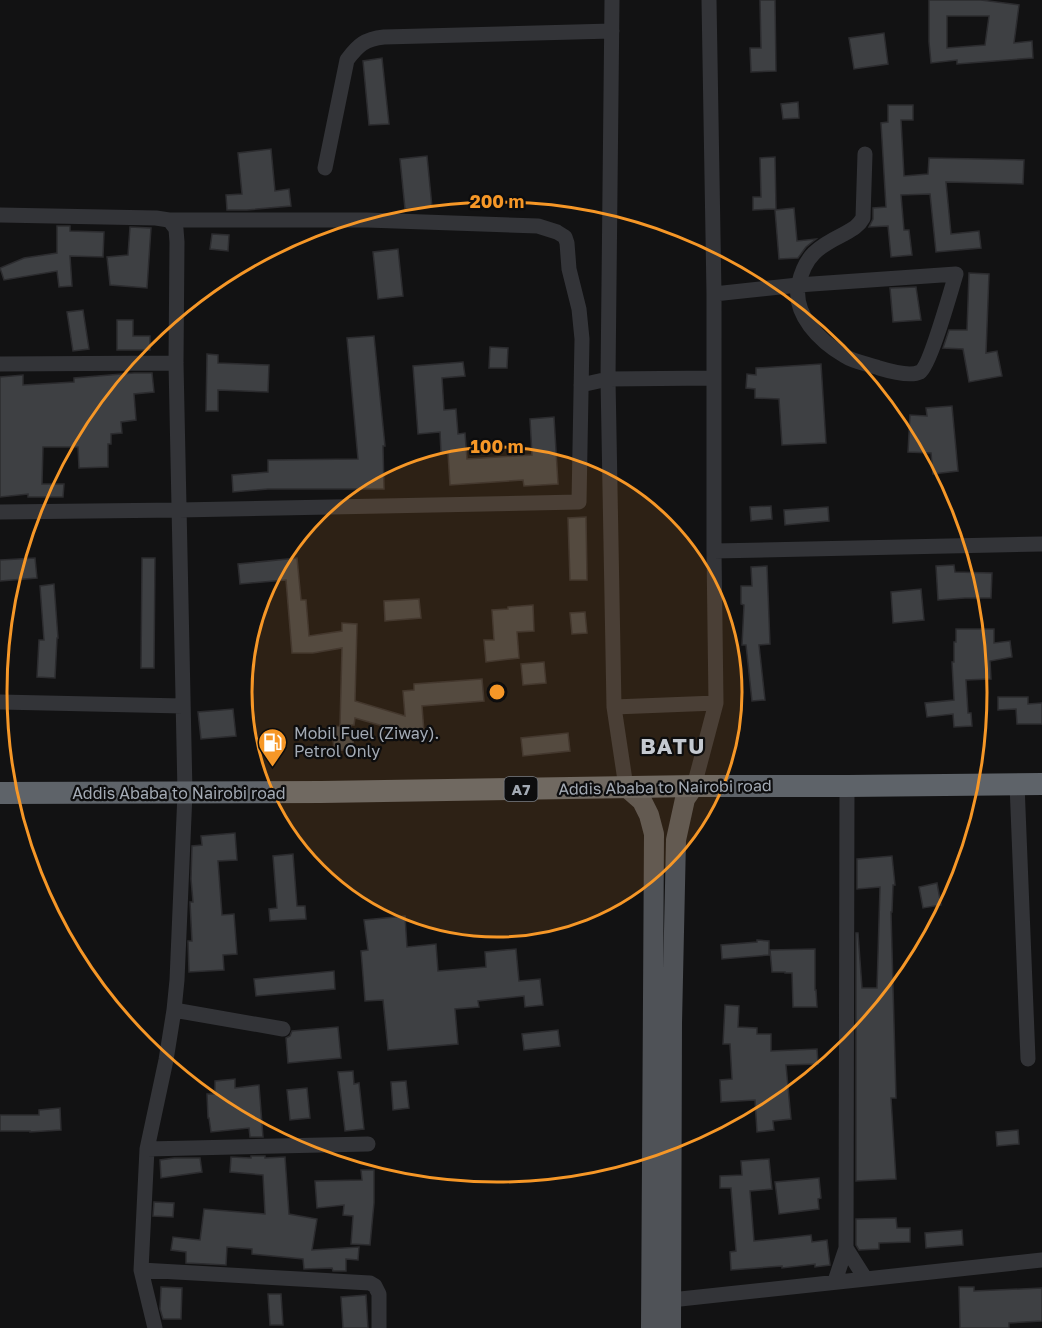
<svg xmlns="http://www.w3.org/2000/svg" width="1042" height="1328" font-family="'Golos Text',sans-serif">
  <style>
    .building { fill: #3e4043; stroke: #2c2c2f; stroke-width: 1.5; fill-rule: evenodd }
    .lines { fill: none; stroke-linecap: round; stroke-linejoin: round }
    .minor { stroke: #333438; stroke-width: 15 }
    .major { stroke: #4f5257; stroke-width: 20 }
    .highway { stroke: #5e6369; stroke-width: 22 }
    .ring { fill: none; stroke: #f69727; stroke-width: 3 }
    .labels { text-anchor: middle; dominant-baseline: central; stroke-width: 4.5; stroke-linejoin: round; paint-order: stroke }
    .shield { fill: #0d0d0e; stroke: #767b82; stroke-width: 1.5 }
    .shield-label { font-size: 15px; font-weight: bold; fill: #a3aab4 }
    .poi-label { font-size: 16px; fill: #a3aab4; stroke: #0d0d0e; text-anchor: start }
    .street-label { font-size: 16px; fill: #a3aab4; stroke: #0d0d0e }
    .district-label { font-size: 22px; font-weight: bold; letter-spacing: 1.5px; fill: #c4c9d0; stroke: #0d0d0e }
    .centre { fill: #f69727; stroke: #0d0d0e; stroke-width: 3 }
    .ring-label { font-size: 18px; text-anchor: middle; font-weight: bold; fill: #f69727; stroke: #0d0d0e; stroke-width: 4.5; stroke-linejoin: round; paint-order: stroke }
  </style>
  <rect width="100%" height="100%" fill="#121213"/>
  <path class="building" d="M 760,0 L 775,0 L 776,71 L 751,72 L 750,48 L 761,48 Z
    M 929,0 L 981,0 L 1019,5 L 1014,43 L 1032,41 L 1033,58 L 957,64 L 957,60 L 931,63 L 929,42 ZM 947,16 L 989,16 L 985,45 L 947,48 Z
    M 884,33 L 888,64 L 854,69 L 849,38 Z
    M 382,58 L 389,124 L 369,125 L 363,61 Z
    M 798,102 L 799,118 L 783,119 L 781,104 Z
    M 888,105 L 913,105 L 913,120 L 901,120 L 904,176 L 928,174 L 929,158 L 1024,160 L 1023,184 L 946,182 L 951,234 L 979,231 L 981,248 L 936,252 L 930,194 L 901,195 L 904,230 L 909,230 L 912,255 L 891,257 L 888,226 L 869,227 L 873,219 L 873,208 L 886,207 L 881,123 L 888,122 Z
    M 271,149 L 275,191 L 289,189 L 291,206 L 247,210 L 227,210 L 226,195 L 242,194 L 238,153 Z
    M 427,156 L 432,207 L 405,209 L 400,159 Z
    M 775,157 L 776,209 L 753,210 L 753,197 L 761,197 L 760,158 Z
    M 794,208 L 797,241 L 816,239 L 806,247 L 798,258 L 779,259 L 775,210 Z
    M 57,226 L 70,226 L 70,231 L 104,232 L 103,257 L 70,256 L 72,286 L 59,287 L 57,271 L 4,280 L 0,268 L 24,258 L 57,253 Z
    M 130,227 L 151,228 L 147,288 L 110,285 L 107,257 L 128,255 Z
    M 212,234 L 229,235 L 228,251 L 210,249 Z
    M 398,249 L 403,296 L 378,299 L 373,252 Z
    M 969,273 L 989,274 L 986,353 L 997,351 L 1002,376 L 969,382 L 963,349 L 943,348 L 949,330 L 967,330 Z
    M 916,287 L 921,320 L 893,322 L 890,288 Z
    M 83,310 L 89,349 L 73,351 L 67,312 Z
    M 117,320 L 133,320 L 133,336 L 150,336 L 150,350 L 117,350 Z
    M 374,336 L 385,446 L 383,446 L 384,489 L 268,489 L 233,492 L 232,475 L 268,472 L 268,460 L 358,459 L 347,338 Z
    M 490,347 L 508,348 L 507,368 L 489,368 Z
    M 207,354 L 218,355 L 218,363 L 269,365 L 268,392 L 218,390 L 218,411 L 206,411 Z
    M 463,362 L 465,376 L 442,378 L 444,410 L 456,409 L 458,434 L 465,433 L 467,459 L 532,455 L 530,419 L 554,417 L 558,484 L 524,486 L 523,480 L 450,485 L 448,453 L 441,453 L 440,432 L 418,434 L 413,366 Z
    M 821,364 L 826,443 L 782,445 L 779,399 L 755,398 L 755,389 L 746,388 L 747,374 L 756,375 L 756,368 Z
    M 134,373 L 152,373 L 154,392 L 134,394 L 136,420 L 121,422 L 122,433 L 111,434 L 111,444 L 108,444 L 108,467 L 79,468 L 78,447 L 43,447 L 42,484 L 64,484 L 63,497 L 28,497 L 28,494 L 0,497 L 0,377 L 23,375 L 23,385 L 74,382 L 74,378 Z
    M 952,406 L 958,471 L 933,474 L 931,453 L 908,452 L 910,415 L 927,416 L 926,408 Z
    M 771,506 L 772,519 L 751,521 L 750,507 Z
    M 828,507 L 829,521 L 785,525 L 784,510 Z
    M 586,517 L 587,580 L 570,580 L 568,518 Z
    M 35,558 L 37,578 L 0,581 L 0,560 Z
    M 142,558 L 155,558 L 154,668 L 141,668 Z
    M 297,558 L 301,600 L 306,600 L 309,636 L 342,631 L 342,623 L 357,624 L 355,701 L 405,716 L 403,691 L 414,690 L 414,684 L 482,679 L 484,701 L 422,706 L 424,732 L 407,733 L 355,718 L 354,725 L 340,725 L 342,648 L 313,653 L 292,653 L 286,580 L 240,584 L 238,564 Z
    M 954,565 L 955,572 L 992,573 L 991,598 L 965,598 L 938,600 L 936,566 Z
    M 767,566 L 770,644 L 759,645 L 765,700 L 752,701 L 746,645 L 742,645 L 744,605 L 741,604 L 741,586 L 752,586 L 751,567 Z
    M 54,584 L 58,638 L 57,638 L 55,678 L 37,677 L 39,640 L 44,640 L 40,586 Z
    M 921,589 L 924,620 L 893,623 L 891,592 Z
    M 419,599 L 421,618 L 385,621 L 384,601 Z
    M 533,605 L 534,631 L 517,632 L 519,658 L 486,662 L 484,640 L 494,640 L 492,610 L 508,609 L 508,607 Z
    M 585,612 L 587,633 L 572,634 L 570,613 Z
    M 956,629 L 994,629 L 994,643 L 1010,641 L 1012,657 L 990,661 L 991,679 L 966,680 L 968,713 L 971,713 L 972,726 L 954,727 L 953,714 L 927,717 L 925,703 L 954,700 L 952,662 L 954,662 L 954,642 L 956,642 Z
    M 544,662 L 546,683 L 523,685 L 521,664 Z
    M 998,697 L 1028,697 L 1028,704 L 1042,703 L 1042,724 L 1017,724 L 1016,709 L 998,710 Z
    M 233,709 L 236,736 L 201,739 L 198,712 Z
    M 351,725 L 354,749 L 334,751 L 332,727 Z
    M 568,733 L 570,751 L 523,756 L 521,738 Z
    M 235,833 L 237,860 L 218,861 L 222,915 L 234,914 L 237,954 L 223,955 L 224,970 L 189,972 L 188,941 L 192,941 L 190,902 L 193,902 L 191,879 L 192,846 L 202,845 L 201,836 Z
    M 293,854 L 297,906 L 305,906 L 306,919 L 270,921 L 269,909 L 277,908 L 273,856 Z
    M 892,856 L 895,885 L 893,885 L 892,912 L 891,912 L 896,1098 L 891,1098 L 896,1179 L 856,1181 L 856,933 L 858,933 L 862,988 L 877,988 L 880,887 L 857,889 L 857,859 Z
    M 937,883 L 941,905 L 923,908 L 919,887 Z
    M 405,916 L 407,947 L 436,944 L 438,971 L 486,967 L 485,952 L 516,949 L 519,981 L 540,979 L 543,1005 L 525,1007 L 524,996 L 478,1001 L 479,1007 L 455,1009 L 458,1044 L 388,1050 L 383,1000 L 365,1001 L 361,951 L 368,950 L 364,920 Z
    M 757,940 L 769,941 L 769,955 L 722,959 L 721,945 L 757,942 Z
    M 815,949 L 815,990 L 816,990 L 817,1007 L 793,1007 L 792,973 L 785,973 L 785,972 L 772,972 L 770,950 Z
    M 334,971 L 335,989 L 256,996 L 254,979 Z
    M 725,1005 L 739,1006 L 738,1027 L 757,1028 L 757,1034 L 771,1034 L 771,1051 L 817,1049 L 818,1064 L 786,1065 L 791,1119 L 773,1121 L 774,1130 L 757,1132 L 755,1100 L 721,1102 L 720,1080 L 732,1079 L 730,1044 L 723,1044 Z
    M 338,1027 L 341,1058 L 288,1063 L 286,1038 L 290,1036 L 292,1031 Z
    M 558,1030 L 560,1046 L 524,1050 L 522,1034 Z
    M 353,1071 L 354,1084 L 359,1083 L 364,1129 L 345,1131 L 338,1072 Z
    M 235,1079 L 235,1088 L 259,1085 L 263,1137 L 250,1137 L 249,1128 L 211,1132 L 209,1118 L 208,1118 L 207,1094 L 215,1094 L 215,1081 Z
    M 406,1081 L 409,1108 L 393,1110 L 391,1082 Z
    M 307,1088 L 310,1118 L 290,1120 L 287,1090 Z
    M 60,1108 L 61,1130 L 30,1132 L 30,1131 L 0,1131 L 0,1115 L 39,1115 L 39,1110 Z
    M 1018,1130 L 1019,1144 L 997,1146 L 996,1132 Z
    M 251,1156 L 265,1156 L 265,1158 L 285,1157 L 289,1214 L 317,1219 L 312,1250 L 359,1247 L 358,1260 L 346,1259 L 346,1271 L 333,1271 L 332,1268 L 304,1269 L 303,1259 L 252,1254 L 252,1249 L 227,1247 L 226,1265 L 186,1263 L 186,1252 L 171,1250 L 173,1237 L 200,1240 L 204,1209 L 265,1214 L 263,1175 L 230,1172 L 231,1157 L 251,1158 Z
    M 174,1158 L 200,1158 L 202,1172 L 161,1178 L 160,1160 Z
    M 769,1159 L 772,1189 L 750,1191 L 754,1241 L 811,1235 L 812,1242 L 827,1240 L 830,1265 L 815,1267 L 815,1264 L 782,1268 L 782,1266 L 731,1270 L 730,1252 L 736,1251 L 731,1188 L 720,1188 L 720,1176 L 742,1175 L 741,1161 Z
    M 361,1170 L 374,1170 L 374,1203 L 370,1245 L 351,1244 L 353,1216 L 343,1215 L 344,1205 L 317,1208 L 315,1181 L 362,1180 Z
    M 819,1178 L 821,1198 L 818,1199 L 819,1209 L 779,1214 L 775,1182 Z
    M 154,1202 L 174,1203 L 173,1217 L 153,1216 Z
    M 896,1218 L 897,1228 L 910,1228 L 910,1242 L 879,1243 L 879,1249 L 859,1250 L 856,1245 L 856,1219 Z
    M 962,1230 L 963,1245 L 926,1248 L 925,1233 Z
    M 161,1287 L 182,1288 L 181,1319 L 163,1319 L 160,1309 Z
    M 959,1287 L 974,1287 L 974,1291 L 1042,1288 L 1042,1321 L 1009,1323 L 1009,1328 L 960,1328 Z
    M 268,1294 L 281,1294 L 283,1325 L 270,1325 Z
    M 366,1295 L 368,1328 L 343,1328 L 341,1297 Z"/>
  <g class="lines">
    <path class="minor" d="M 612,0 L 608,379 L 614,707 L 626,787
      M 325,168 L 347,60 C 358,45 365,39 384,37 L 612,31
      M 0,215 L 156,218 L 169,220 L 367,220 L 538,226 L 557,232 L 565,237 L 567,243 L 569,269 L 579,309 L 582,339 L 579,502 L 179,510 L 0,512
      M 714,294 L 798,285 L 956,274 C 951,290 930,366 920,372 C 910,377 889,371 879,368 C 868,364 854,362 845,356 C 821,342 791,314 799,283 C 805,256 818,247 842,235 C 851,230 858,227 863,218 L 865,154
      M 0,364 L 176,363
      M 581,385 L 608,379 L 713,378
      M 714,551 L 1042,544
      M 0,702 L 183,706
      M 614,707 L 716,703
      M 1017,784 L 1028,1059
      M 694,786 L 716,703 L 714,551 L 714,294 L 709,0
      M 174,1010 L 283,1029
      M 147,1149 L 368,1144
      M 846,1248 L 865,1278
      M 141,1270 L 370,1283 L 375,1286 L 379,1294 L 379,1328
      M 835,1281 L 846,1248 L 847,786
      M 664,1292 L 671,1300 L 1042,1260
      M 155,1328 L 141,1270 L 147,1149 L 166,1060 L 174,1010 L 177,980 L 185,793 L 176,363 L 177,242 L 176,229 L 169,220"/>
    <path class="major" d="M 626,787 L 642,801 L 649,815 L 654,834 L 651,1328
      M 671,1328 L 672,1023 L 676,840 L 685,799 L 694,786"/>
    <path class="highway" d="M 0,793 L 321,792 L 694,786 L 847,786 L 1042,784"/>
  </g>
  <circle cx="497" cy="692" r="245" fill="#f69727" fill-opacity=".12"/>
  <g class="ring">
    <circle cx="497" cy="692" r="245"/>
    <circle cx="497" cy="692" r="490"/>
  </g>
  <defs>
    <symbol id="fuel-pin" viewBox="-11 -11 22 30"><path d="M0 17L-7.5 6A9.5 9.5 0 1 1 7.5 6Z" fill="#f69727" stroke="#0d0d0e"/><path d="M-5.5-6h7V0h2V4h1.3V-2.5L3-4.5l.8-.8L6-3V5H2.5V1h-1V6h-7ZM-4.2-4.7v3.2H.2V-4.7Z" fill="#fff"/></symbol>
  </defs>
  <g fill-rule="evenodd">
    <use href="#fuel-pin" x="256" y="726" width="33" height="45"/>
  </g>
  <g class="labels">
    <rect class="shield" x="504.5" y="777" width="33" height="24" rx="4.5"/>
    <g class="shield-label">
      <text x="521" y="789">A7</text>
    </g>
    <g class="poi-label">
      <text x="294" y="733">Mobil Fuel (Ziway).<tspan x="294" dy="18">Petrol Only</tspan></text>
    </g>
    <g class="street-label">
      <text transform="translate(665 787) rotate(-1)">Addis Ababa to Nairobi road</text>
      <text x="179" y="793">Addis Ababa to Nairobi road</text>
    </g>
    <g class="district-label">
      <text x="673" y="745">BATU</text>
    </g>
  </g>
  <circle cx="497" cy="692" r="9" class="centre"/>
  <g class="ring-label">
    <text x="497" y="208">200 m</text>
    <text x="497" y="453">100 m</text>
  </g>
</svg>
